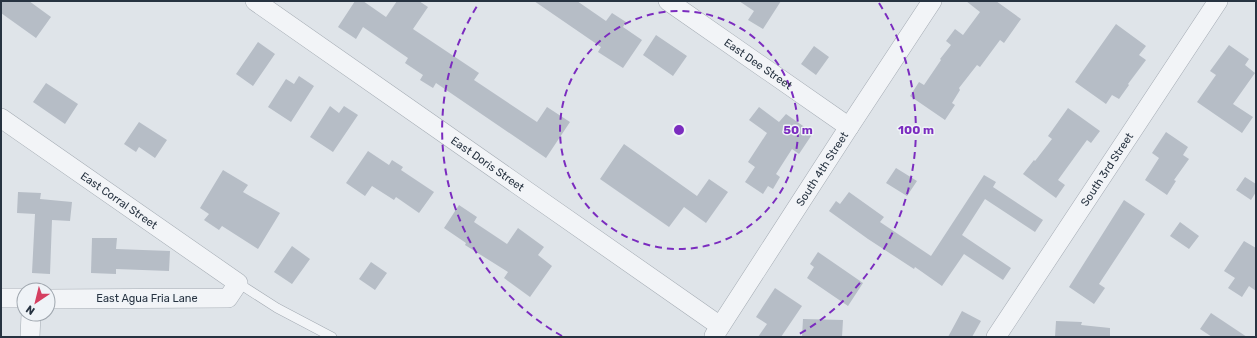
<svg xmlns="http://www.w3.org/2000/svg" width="1257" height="338" font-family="Rubik,sans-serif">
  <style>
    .building { fill: #b6bdc6 }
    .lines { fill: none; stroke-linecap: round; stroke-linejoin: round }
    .lane-casing { stroke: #a4abb3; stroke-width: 10 }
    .street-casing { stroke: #a4abb3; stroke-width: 20 }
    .lane { stroke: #f2f4f7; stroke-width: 9 }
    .street { stroke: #f2f4f7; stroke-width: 19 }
    .ring { fill: none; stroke: #7b2cbf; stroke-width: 2; stroke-dasharray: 7 5 }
    .labels { text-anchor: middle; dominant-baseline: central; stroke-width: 3; stroke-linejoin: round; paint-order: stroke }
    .street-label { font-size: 11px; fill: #273341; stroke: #eff3f7 }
    .centre { fill: #7b2cbf; stroke: #eff3f7; stroke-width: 2 }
    .ring-label { font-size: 12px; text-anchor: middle; font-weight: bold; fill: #7b2cbf; stroke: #eff3f7; stroke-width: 3; stroke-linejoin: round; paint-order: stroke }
  </style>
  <rect width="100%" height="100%" fill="#dfe4e9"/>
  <path class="building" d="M 1,1 L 29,1 L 51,17 L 36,38 L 1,13 Z
    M 355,1 L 363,1 L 386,17 L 397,1 L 419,1 L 428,7 L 413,29 L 479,73 L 474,80 L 537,122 L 547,107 L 570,122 L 546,158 L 436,83 L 433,88 L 420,80 L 423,75 L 405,63 L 408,58 L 363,27 L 356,39 L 338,27 Z
    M 534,1 L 577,1 L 606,21 L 612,13 L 626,22 L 623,27 L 642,40 L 623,68 L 598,52 L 601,47 Z
    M 739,1 L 781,1 L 763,29 L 748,20 L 754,11 Z
    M 966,1 L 996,1 L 1021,19 L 1004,43 L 1000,40 L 980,67 L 977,65 L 959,88 L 960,90 L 952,103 L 955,105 L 945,120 L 910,96 L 919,82 L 924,85 L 941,60 L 940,59 L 951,45 L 946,41 L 955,29 L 963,35 L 980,12 Z
    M 1116,24 L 1146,46 L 1139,55 L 1146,60 L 1128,84 L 1129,85 L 1119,99 L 1112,95 L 1106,104 L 1075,82 Z
    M 656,35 L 687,56 L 673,76 L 643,55 Z
    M 258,42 L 275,54 L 253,86 L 236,74 Z
    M 1229,45 L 1249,59 L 1245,65 L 1255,73 L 1233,104 L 1253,117 L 1242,133 L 1197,102 L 1216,75 L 1210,71 Z
    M 814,46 L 829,57 L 816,75 L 801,64 Z
    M 299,76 L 314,86 L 291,122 L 268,107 L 286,79 L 294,84 Z
    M 46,83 L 78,104 L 65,124 L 33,102 Z
    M 330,106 L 339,113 L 344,106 L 358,115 L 333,152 L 310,137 Z
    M 759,107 L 779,122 L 786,114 L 813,133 L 799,154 L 792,149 L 776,174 L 780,177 L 773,189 L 768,186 L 763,194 L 745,182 L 755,167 L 748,162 L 767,133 L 749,120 Z
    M 1068,108 L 1100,131 L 1091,143 L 1087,140 L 1058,180 L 1065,185 L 1056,198 L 1023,174 L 1034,160 L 1035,161 L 1052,139 L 1048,136 Z
    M 139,122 L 167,140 L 155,158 L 139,147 L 136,152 L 124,144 Z
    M 1166,132 L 1188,147 L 1183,155 L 1189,159 L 1174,180 L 1176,181 L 1167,195 L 1145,180 L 1159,158 L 1152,153 Z
    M 624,144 L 697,196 L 709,179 L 728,192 L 706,223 L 684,207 L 669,227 L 600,179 Z
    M 368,151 L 389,165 L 392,160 L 403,167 L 401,170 L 434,192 L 419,213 L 396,197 L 394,200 L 372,186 L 365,196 L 346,183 Z
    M 896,168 L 917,181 L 907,196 L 886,183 Z
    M 223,170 L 248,185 L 243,192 L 280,213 L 258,249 L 222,226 L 219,230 L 204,220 L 209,214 L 200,208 Z
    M 984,175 L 996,182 L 993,187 L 1043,220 L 1035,232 L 985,199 L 962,235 L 1011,268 L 1003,280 L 964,254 L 942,286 L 915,267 L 914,269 L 868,239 L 829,211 L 836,201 L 840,204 L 849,192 L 884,217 L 880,222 L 931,256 Z
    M 1245,177 L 1256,184 L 1256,192 L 1251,200 L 1236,190 Z
    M 18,192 L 41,193 L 40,199 L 72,202 L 70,221 L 52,220 L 50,274 L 32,273 L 35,214 L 17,213 Z
    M 1124,200 L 1145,214 L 1099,284 L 1105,288 L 1094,304 L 1069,287 Z
    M 459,205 L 477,217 L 474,222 L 507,244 L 518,228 L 544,247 L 538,255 L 552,266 L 530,297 L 504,278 L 508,272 L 465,245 L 466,243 L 444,228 Z
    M 1180,222 L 1199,236 L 1189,249 L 1170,236 Z
    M 92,238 L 117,238 L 116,249 L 170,251 L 169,271 L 116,269 L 116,274 L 91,273 Z
    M 1244,241 L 1256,248 L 1256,291 L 1249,286 L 1242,297 L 1228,288 L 1235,278 L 1224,271 Z
    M 292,246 L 310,259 L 292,284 L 274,272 Z
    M 818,252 L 863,283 L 848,306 L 807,278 L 814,267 L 810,264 Z
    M 371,262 L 387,273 L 375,290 L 359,279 Z
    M 775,288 L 802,306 L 781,337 L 758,337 L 767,324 L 756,317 Z
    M 962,311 L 981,321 L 972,337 L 948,337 Z
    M 1211,313 L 1247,337 L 1212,337 L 1200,329 Z
    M 803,319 L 843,320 L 842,337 L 802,337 Z
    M 1056,321 L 1082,322 L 1081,325 L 1110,328 L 1110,337 L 1055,337 Z"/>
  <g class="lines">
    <defs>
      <path id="lane" d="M 238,283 L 277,308 L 332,337"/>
      <g id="street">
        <path id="s1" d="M 255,1 L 720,326"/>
        <path id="s2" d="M 668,1 L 849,127"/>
        <path id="s3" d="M 1,118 L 238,283 L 228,298 L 48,299"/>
        <path d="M 1,298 L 24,298"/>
        <path id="s4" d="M 714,336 L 849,127 L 932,1"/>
        <path d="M 30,337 L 31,314"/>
        <path id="s5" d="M 996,337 L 1218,1"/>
      </g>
    </defs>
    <use href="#lane" class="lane-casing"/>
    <use href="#street" class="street-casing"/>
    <use href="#lane" class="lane"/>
    <use href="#street" class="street"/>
  </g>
  <g class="ring">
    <circle cx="679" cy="130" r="119"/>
    <path d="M562 336A237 237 0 0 1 479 3M879 3A237 237 0 0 1 796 336"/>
  </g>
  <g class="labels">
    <g class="street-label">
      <text stroke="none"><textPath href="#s2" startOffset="110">East Dee Street</textPath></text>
      <text stroke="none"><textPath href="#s1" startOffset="284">East Doris Street</textPath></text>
      <text stroke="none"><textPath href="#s4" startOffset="199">South 4th Street</textPath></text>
      <text stroke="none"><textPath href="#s5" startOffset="201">South 3rd Street</textPath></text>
      <text stroke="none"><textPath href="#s3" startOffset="144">East Corral Street</textPath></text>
      <text x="147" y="298">East Agua Fria Lane</text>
    </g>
  </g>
  <circle cx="679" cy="130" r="6" class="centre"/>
  <g class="ring-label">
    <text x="798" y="134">50 m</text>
    <text x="916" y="134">100 m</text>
  </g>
  <rect width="1257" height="338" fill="none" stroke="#273341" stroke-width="4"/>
  <g transform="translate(36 302) rotate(215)"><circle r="19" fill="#eff3f7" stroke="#9fa6ae"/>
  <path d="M0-3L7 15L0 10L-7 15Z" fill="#d53e60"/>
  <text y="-6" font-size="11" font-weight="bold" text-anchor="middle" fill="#273341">N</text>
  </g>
</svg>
